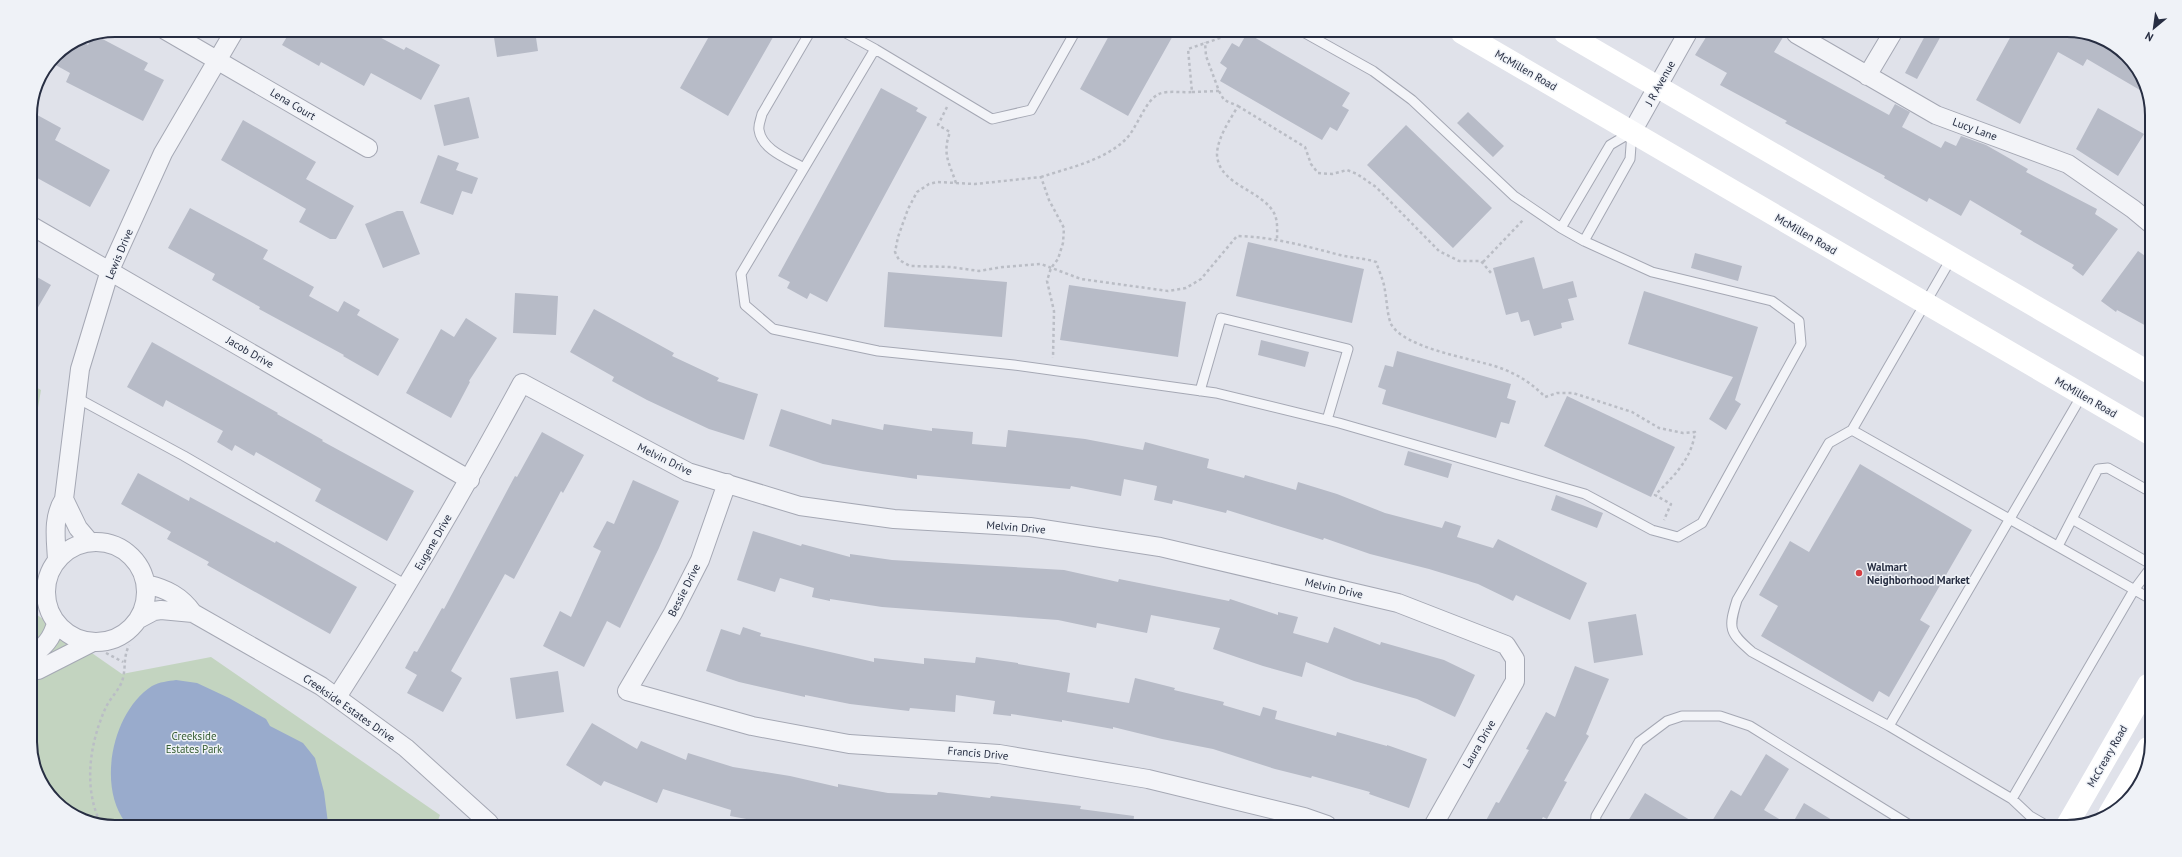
<svg xmlns="http://www.w3.org/2000/svg" width="2182" height="857" font-family="'PT Sans',sans-serif">
  <style>
    .green { fill: #c3d4c0 }
    .water { fill: #99abcc }
    .building { fill: #b7bbc7 }
    .lines { fill: none; stroke-linecap: round; stroke-linejoin: round }
    .service-casing { stroke: #a5a8b4; stroke-width: 11 }
    .minor-casing { stroke: #a5a8b4; stroke-width: 20 }
    .path { stroke: #babdc5; stroke-width: 2.5; stroke-dasharray: 3 3; stroke-linecap: butt }
    .service { stroke: #f3f4f8; stroke-width: 9 }
    .minor { stroke: #f3f4f8; stroke-width: 18 }
    .secondary { stroke: #fff; stroke-width: 22 }
    .poi-dot { fill: #d53e42; stroke: #eff2f7; stroke-width: 1.5 }
    .labels { text-anchor: middle; dominant-baseline: central; stroke-width: 3; stroke-linejoin: round; paint-order: stroke }
    .street-label { font-size: 11px; fill: #272e42; stroke: #eff2f7 }
    .poi-label { font-size: 11px; font-weight: bold; fill: #272e42; stroke: #eff2f7; text-anchor: start }
    .park-label { font-size: 11px; fill: #375e34; stroke: #eff2f7 }
    .rim { fill: none; stroke: #272e42; stroke-width: 2 }
  </style>
  <rect width="100%" height="100%" fill="#e0e2ea"/>
  <path class="green" d="M 30,384 L 41,390 L 30,455 Z
    M 30,610 L 122,674 L 211,657 L 440,815 L 437,823 L 88,822 L 47,793 L 30,748 Z"/>
  <path class="water" d="M 176,680 L 197,683 L 229,698 L 266,719 L 270,726 L 303,743 L 315,758 L 324,792 L 328,823 L 125,822 C 97,784 113,711 152,686 C 159,682 169,681 176,680 Z"/>
  <path class="building" d="M 291,30 L 368,31 L 404,50 L 406,47 L 440,65 L 421,100 L 371,73 L 364,86 L 321,62 L 319,66 L 282,45 Z
    M 493,31 L 535,31 L 538,51 L 497,57 Z
    M 712,31 L 776,32 L 728,116 L 680,88 Z
    M 1111,32 L 1175,32 L 1128,116 L 1080,89 Z
    M 1247,33 L 1350,93 L 1342,106 L 1349,110 L 1337,131 L 1330,127 L 1322,140 L 1220,81 L 1227,68 L 1220,63 L 1232,43 L 1239,47 Z
    M 93,34 L 148,63 L 144,70 L 164,80 L 143,121 L 66,82 L 70,73 L 52,63 L 58,53 L 78,39 L 88,45 Z
    M 1708,34 L 1785,34 L 1774,52 L 1889,115 L 1895,104 L 1910,112 L 1902,127 L 1941,148 L 1945,141 L 1956,146 L 1961,136 L 1986,145 L 2028,169 L 2026,172 L 2097,209 L 2095,214 L 2118,229 L 2083,276 L 2072,268 L 2074,265 L 2020,234 L 2022,231 L 1970,200 L 1961,216 L 1929,198 L 1927,202 L 1884,178 L 1885,176 L 1785,123 L 1787,121 L 1720,85 L 1727,73 L 1695,55 Z
    M 1926,34 L 1942,34 L 1917,79 L 1905,73 Z
    M 2012,34 L 2094,35 L 2134,64 L 2145,93 L 2087,59 L 2083,66 L 2058,52 L 2020,124 L 1976,100 Z
    M 881,88 L 918,108 L 916,111 L 927,117 L 827,302 L 810,293 L 807,299 L 787,288 L 790,282 L 778,276 Z
    M 469,97 L 479,138 L 444,146 L 434,105 Z
    M 2098,108 L 2144,134 L 2118,176 L 2076,149 Z
    M 30,111 L 61,128 L 55,140 L 110,170 L 90,207 L 30,174 Z
    M 1468,112 L 1504,146 L 1493,157 L 1457,123 Z
    M 243,120 L 316,162 L 306,179 L 354,206 L 336,239 L 330,239 L 299,222 L 306,209 L 221,160 Z
    M 1406,125 L 1492,208 L 1453,248 L 1367,165 Z
    M 438,155 L 459,163 L 456,170 L 478,178 L 472,194 L 462,191 L 453,215 L 420,203 Z
    M 190,208 L 268,250 L 263,259 L 314,287 L 309,296 L 338,312 L 344,301 L 360,310 L 357,315 L 399,339 L 378,376 L 343,356 L 344,355 L 259,309 L 260,307 L 212,280 L 215,274 L 168,248 Z
    M 397,211 L 403,211 L 420,254 L 383,268 L 365,224 Z
    M 1248,242 L 1364,269 L 1352,323 L 1236,296 Z
    M 2138,251 L 2151,260 L 2150,328 L 2117,310 L 2116,312 L 2101,301 Z
    M 1695,253 L 1742,266 L 1738,281 L 1691,268 Z
    M 1534,257 L 1543,289 L 1573,281 L 1577,297 L 1568,299 L 1574,320 L 1561,323 L 1562,328 L 1534,336 L 1529,320 L 1521,322 L 1518,312 L 1506,315 L 1493,268 Z
    M 888,272 L 1007,282 L 1002,337 L 884,327 Z
    M 30,273 L 51,285 L 30,321 Z
    M 1069,285 L 1186,302 L 1178,357 L 1060,340 Z
    M 1644,291 L 1758,327 L 1735,400 L 1741,404 L 1726,430 L 1709,419 L 1733,377 L 1628,344 Z
    M 515,293 L 558,296 L 556,335 L 513,333 Z
    M 594,309 L 674,353 L 672,356 L 719,378 L 717,381 L 758,394 L 744,440 L 709,429 L 647,400 L 612,381 L 614,377 L 570,352 Z
    M 466,318 L 497,338 L 469,381 L 470,382 L 451,418 L 406,393 L 441,329 L 454,337 Z
    M 1261,340 L 1309,352 L 1305,367 L 1258,355 Z
    M 152,342 L 278,413 L 277,414 L 323,440 L 322,441 L 414,491 L 387,541 L 315,501 L 321,489 L 256,452 L 254,456 L 235,445 L 232,451 L 217,442 L 223,431 L 166,400 L 163,407 L 127,387 Z
    M 1397,351 L 1511,384 L 1507,398 L 1516,401 L 1509,424 L 1501,422 L 1496,438 L 1382,404 L 1386,390 L 1378,387 L 1385,365 L 1393,367 Z
    M 1567,396 L 1675,447 L 1651,497 L 1544,446 Z
    M 781,409 L 831,425 L 832,419 L 883,430 L 884,424 L 932,431 L 932,428 L 973,432 L 972,444 L 1006,447 L 1008,430 L 1085,439 L 1143,450 L 1145,442 L 1209,459 L 1207,468 L 1244,478 L 1245,475 L 1296,490 L 1298,482 L 1337,494 L 1385,513 L 1442,528 L 1445,521 L 1461,526 L 1457,537 L 1493,548 L 1498,539 L 1587,583 L 1570,620 L 1516,595 L 1513,601 L 1478,584 L 1429,569 L 1370,554 L 1324,538 L 1323,540 L 1227,510 L 1226,513 L 1173,500 L 1172,504 L 1154,500 L 1157,486 L 1124,479 L 1121,496 L 1071,486 L 1070,489 L 917,475 L 917,479 L 861,471 L 823,464 L 769,446 Z
    M 542,432 L 584,455 L 563,493 L 561,491 L 514,579 L 505,574 L 451,671 L 462,678 L 443,712 L 407,693 L 417,675 L 405,668 L 414,651 L 417,652 L 442,608 L 444,609 L 515,476 L 517,477 Z
    M 1408,451 L 1452,464 L 1448,478 L 1404,465 Z
    M 1860,464 L 1972,530 L 1920,620 L 1930,626 L 1889,697 L 1879,691 L 1873,702 L 1761,636 L 1778,606 L 1759,595 L 1790,541 L 1809,552 Z
    M 138,473 L 189,501 L 190,497 L 275,543 L 276,541 L 357,587 L 330,634 L 207,565 L 209,562 L 167,539 L 171,532 L 121,504 Z
    M 633,480 L 679,501 L 659,548 L 620,628 L 607,621 L 584,667 L 543,646 L 560,611 L 571,617 L 601,551 L 593,547 L 607,521 L 614,524 Z
    M 1556,495 L 1603,513 L 1597,528 L 1551,510 Z
    M 753,531 L 801,546 L 802,544 L 850,557 L 850,554 L 892,560 L 1064,570 L 1118,582 L 1119,579 L 1229,601 L 1230,599 L 1278,615 L 1278,612 L 1298,617 L 1293,633 L 1328,643 L 1334,627 L 1380,645 L 1381,642 L 1444,660 L 1475,675 L 1455,717 L 1417,699 L 1354,681 L 1306,662 L 1302,677 L 1263,666 L 1213,649 L 1220,628 L 1151,615 L 1147,633 L 1097,623 L 1096,628 L 1058,620 L 882,607 L 830,599 L 830,601 L 812,597 L 814,588 L 780,578 L 775,592 L 737,580 Z
    M 1636,614 L 1643,655 L 1594,663 L 1588,622 Z
    M 743,627 L 761,633 L 760,636 L 874,662 L 874,658 L 924,664 L 924,658 L 975,663 L 976,657 L 1018,663 L 1018,664 L 1070,673 L 1067,692 L 1129,703 L 1135,678 L 1175,688 L 1174,690 L 1224,702 L 1223,705 L 1260,716 L 1263,707 L 1277,711 L 1275,719 L 1336,736 L 1337,732 L 1387,746 L 1387,745 L 1427,759 L 1409,808 L 1369,794 L 1370,792 L 1312,776 L 1311,778 L 1275,769 L 1213,749 L 1162,739 L 1113,727 L 1113,729 L 1062,720 L 1062,722 L 1011,714 L 1011,716 L 993,714 L 995,701 L 956,695 L 955,712 L 910,708 L 909,711 L 850,704 L 805,695 L 805,697 L 739,682 L 706,671 L 721,629 L 740,635 Z
    M 1575,666 L 1609,679 L 1586,734 L 1589,736 L 1564,781 L 1567,782 L 1547,819 L 1543,817 L 1538,826 L 1483,826 L 1496,802 L 1499,803 L 1529,750 L 1526,749 L 1546,712 L 1555,717 Z
    M 558,671 L 564,712 L 516,719 L 510,678 Z
    M 592,723 L 637,749 L 641,741 L 686,760 L 688,753 L 733,767 L 790,776 L 838,787 L 838,784 L 888,793 L 937,795 L 938,792 L 990,798 L 991,796 L 1081,806 L 1080,809 L 1134,816 L 1133,825 L 773,824 L 730,816 L 731,810 L 663,789 L 657,803 L 604,781 L 601,786 L 566,765 Z
    M 1766,754 L 1789,769 L 1764,810 L 1791,826 L 1804,803 L 1842,826 L 1709,826 L 1731,790 L 1741,796 Z
    M 1645,793 L 1700,826 L 1625,826 Z"/>
  <g class="lines">
    <defs>
      <path id="service" d="M 844,32 L 875,49
        M 1075,32 L 1031,110 L 992,119 L 875,49 L 741,274 L 745,305 L 773,329 L 878,351 L 1014,365 L 1216,393 L 1339,423 L 1585,494 L 1652,530 L 1678,537 L 1702,523 L 1801,344 L 1799,321 L 1772,301 L 1652,272 L 1584,241 L 1561,228 L 1514,196 L 1412,100 L 1373,71 L 1305,33
        M 804,168 C 788,159 762,150 759,130 C 758,125 761,119 762,114 L 810,32
        M 1561,228 L 1610,145 L 1632,132 L 1630,159 L 1584,241
        M 1200,391 L 1221,318 L 1348,349 L 1327,420
        M 77,398 L 184,456 L 408,586
        M 1852,430 L 2149,598
        M 2072,519 L 2149,563
        M 2058,546 L 2098,469 L 2108,468 L 2149,491
        M 1889,726 L 1752,652 C 1729,632 1728,629 1737,600 L 1829,443 L 1852,430 L 1952,257
        M 2012,799 L 2134,590 L 2149,570
        M 1595,826 L 1596,816 L 1639,742 L 1667,721 L 1682,716 L 1720,716 L 1750,726 L 1908,824 L 1908,827
        M 2049,827 L 2030,816 L 2012,799 L 1889,726 L 2082,395"/>
      <path id="minor" d="M 165,30 L 368,148
        M 1796,34 L 1936,115 L 2068,164 L 2133,209 L 2151,224
        M 1867,76 L 1892,34
        M 1632,132 L 1687,34
        M 30,225 L 470,480
        M 727,483 L 700,560 L 673,613 L 627,691 L 752,726 L 849,744 L 999,754 L 1148,779 L 1304,817 L 1327,825
        M 64,499 L 78,528 L 89,541
        M46 592a50 50 0 1 1 100 0a50 50 0 1 1-100 0Z
        M 57,560 C 56,539 52,518 64,499 L 80,369 L 110,270 L 163,153 L 235,30
        M 146,584 C 167,589 181,596 193,613
        M 139,619 L 154,611 L 161,610 L 193,613 L 321,686 L 406,748 L 489,823
        M 30,658 C 43,647 52,640 56,623
        M 30,670 L 38,670 L 91,643
        M 337,697 C 403,595 464,490 522,383 L 688,472 L 800,506 L 894,519 L 1030,527 L 1160,547 L 1398,603 L 1506,645 L 1515,659 L 1515,681 L 1433,826"/>
    </defs>
    <use href="#service" class="service-casing"/>
    <use href="#minor" class="minor-casing"/>
    <path class="path" d="M 1219,91 L 1224,100 L 1238,106 C 1230,120 1217,138 1217,155 C 1219,186 1264,190 1275,215 C 1278,223 1277,232 1277,240
      M 1192,92 L 1219,91 L 1206,56 L 1205,42
      M 1238,106 L 1305,147 L 1311,164 L 1318,173 L 1332,174 L 1347,170 L 1357,174 L 1376,187 L 1439,251 L 1459,261 L 1481,261 L 1491,273
      M 947,107 L 938,125 L 950,132 C 942,154 949,162 956,183 L 937,182 L 929,184 L 917,192 L 908,209 L 898,237 L 895,252 L 899,260 L 910,266 L 951,267 L 979,271 L 1003,267 L 1041,264 L 1081,279 L 1168,291 L 1186,288 L 1201,279 L 1237,236 C 1274,237 1305,246 1340,255 C 1352,258 1364,258 1376,262 C 1379,271 1384,281 1385,291 C 1387,301 1387,314 1391,324 C 1403,347 1467,358 1491,365 C 1512,371 1530,381 1545,397 L 1557,393 L 1573,393 L 1632,412 L 1659,428 L 1683,433 L 1695,432 C 1692,459 1673,477 1655,495 L 1671,504 L 1664,520
      M 1041,177 C 1068,168 1103,161 1125,140 C 1137,129 1145,100 1159,94 C 1168,90 1183,93 1192,92 L 1188,49 L 1223,37 L 1229,33
      M 956,183 L 975,184 L 1041,177 L 1049,200 L 1064,228 L 1063,243 L 1058,259 L 1051,268 L 1047,281 L 1054,311 L 1053,358
      M 1483,262 L 1524,219
      M 106,653 L 123,662
      M 100,822 C 83,786 90,742 106,707 C 111,697 121,688 123,678 C 126,665 123,659 129,645"/>
    <use href="#service" class="service"/>
    <use href="#minor" class="minor"/>
    <path class="secondary" d="M 1462,33 L 2150,434
      M 1565,33 L 2150,373
      M 2109,814 L 2148,748
      M 2066,827 L 2148,685"/>
  </g>
  <circle class="poi-dot" cx="1859" cy="573" r="4"/>
  <g class="labels">
    <g class="street-label">
      <text transform="translate(1526 70) rotate(30)">McMillen Road</text>
      <text transform="translate(1660 83) rotate(-61)">J R Avenue</text>
      <text transform="translate(293 104) rotate(31)">Lena Court</text>
      <text transform="translate(1975 129) rotate(20)">Lucy Lane</text>
      <text transform="translate(1806 234) rotate(30)">McMillen Road</text>
      <text transform="translate(119 254) rotate(-67)">Lewis Drive</text>
      <text transform="translate(250 352) rotate(30)">Jacob Drive</text>
      <text transform="translate(2086 397) rotate(30)">McMillen Road</text>
      <text transform="translate(665 459) rotate(26)">Melvin Drive</text>
      <text transform="translate(1016 527) rotate(5)">Melvin Drive</text>
      <text transform="translate(433 542) rotate(-60)">Eugene Drive</text>
      <text transform="translate(1334 588) rotate(13)">Melvin Drive</text>
      <text transform="translate(684 590) rotate(-63)">Bessie Drive</text>
      <text transform="translate(349 708) rotate(35)">Creekside Estates Drive</text>
      <text transform="translate(1479 744) rotate(-60)">Laura Drive</text>
      <text transform="translate(978 753) rotate(5)">Francis Drive</text>
      <text transform="translate(2107 756) rotate(-60)">McCreary Road</text>
    </g>
    <g class="poi-label">
      <text x="1867" y="567">Walmart<tspan x="1867" dy="13">Neighborhood Market</tspan></text>
    </g>
    <g class="park-label">
      <text x="194" y="736">Creekside<tspan x="194" dy="13">Estates Park</tspan></text>
    </g>
  </g>
  <path d="M0 0H2182V857H0ZM115 37H2067A78 78 0 0 1 2145 115V742A78 78 0 0 1 2067 820H115A78 78 0 0 1 37 742V115A78 78 0 0 1 115 37Z" fill="#eff2f7" fill-rule="evenodd"/>
  <path class="rim" d="M115 37H2067A78 78 0 0 1 2145 115V742A78 78 0 0 1 2067 820H115A78 78 0 0 1 37 742V115A78 78 0 0 1 115 37Z"/>
  <g transform="translate(2154 28) rotate(209)" stroke="#eff2f7" stroke-width="3" paint-order="stroke">
  <path d="M0-3L7 15L0 10L-7 15Z" fill="#272e42"/>
  <text y="-6" font-size="11" font-weight="bold" text-anchor="middle" fill="#272e42">N</text>
  </g>
</svg>
